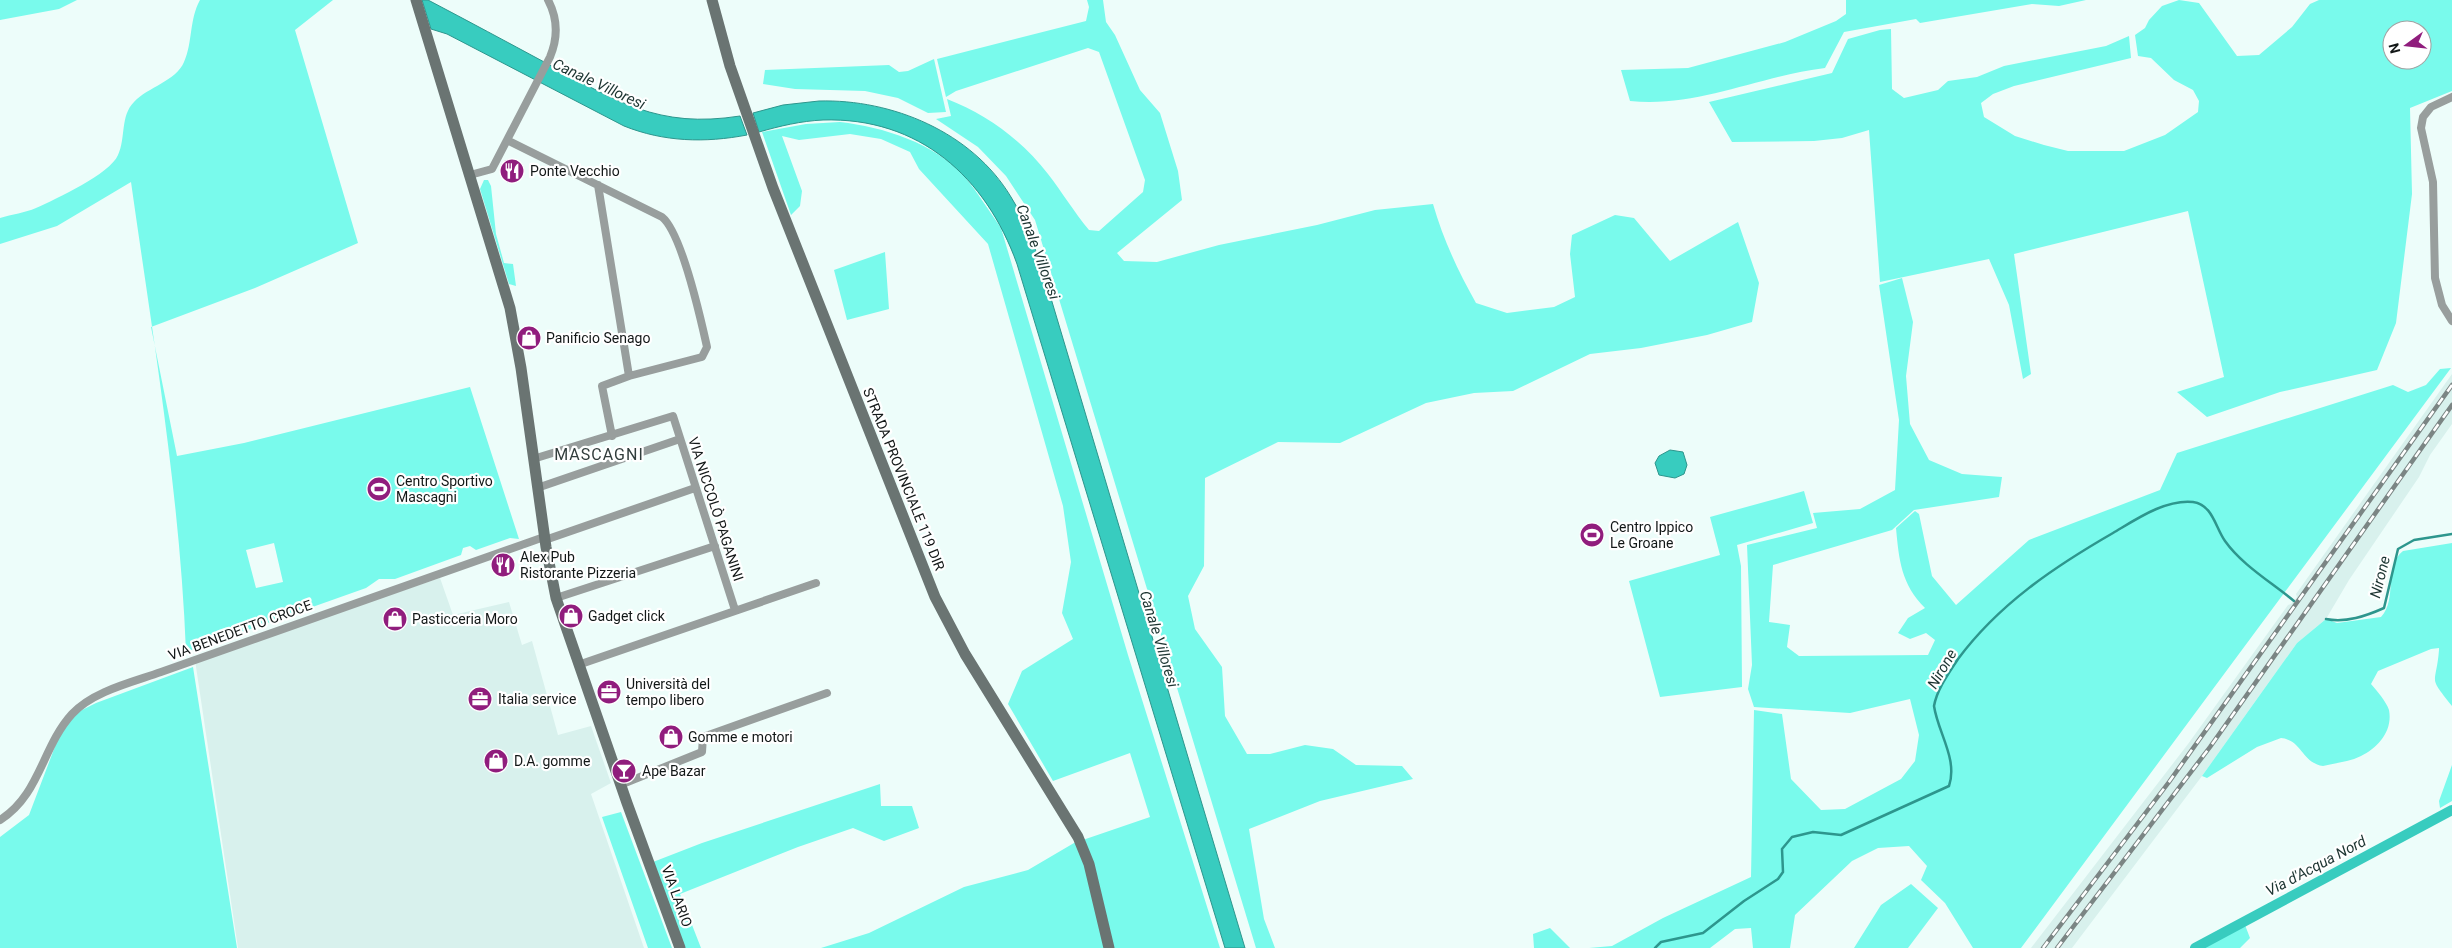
<svg xmlns="http://www.w3.org/2000/svg" width="2452" height="948" font-family="Roboto,sans-serif">
  <style>
    .built { fill: #d8f1ed }
    .green { fill: #79faec; fill-rule: evenodd }
    .water { fill: #38ccbf; stroke: #2d968d }
    .lines { fill: none; stroke-linecap: round; stroke-linejoin: round }
    .stream { stroke: #2d968d; stroke-width: 2.5 }
    .canal { stroke: #38ccbf; stroke-width: 10 }
    .street { stroke: #989e9d; stroke-width: 8 }
    .secondary { stroke: #6a7472; stroke-width: 11 }
    .rail-casing { stroke: #7b8584; stroke-width: 4.5 }
    .rail { stroke: #fff; stroke-width: 2.5; stroke-dasharray: 8; stroke-linecap: butt }
    .labels { text-anchor: middle; dominant-baseline: central; stroke-width: 4.5; stroke-linejoin: round; paint-order: stroke }
    .poi-label { font-size: 14px; fill: #121717; stroke: #fff; text-anchor: start }
    .street-label { font-size: 14px; fill: #121717; stroke: #fff }
    .water-label { font-size: 15px; font-style: italic; fill: #1c3431; stroke: #fff }
    .quarter-label { font-size: 16px; letter-spacing: 1px; fill: #313d3c; stroke: #fff }
  </style>
  <rect width="100%" height="100%" fill="#edfdfa"/>
  <path class="built" d="M 2452,374 L 2452,424 L 2430,455 L 2419,477 L 2349,580 L 2326,619 L 2297,643 L 2202,776 L 2072,948 L 2031,948 L 2188,744 L 2288,605 L 2291,604 L 2297,597 L 2296,594 Z
    M 440,578 L 453,615 L 509,602 L 522,645 L 532,641 L 558,735 L 591,726 L 611,783 L 591,794 L 644,948 L 238,948 L 195,660 Z"/>
  <path class="green" d="M 0,0 L 77,0 L 59,9 L 0,20 Z
    M 200,0 L 333,0 L 295,30 L 358,243 L 255,288 L 151,327 L 177,456 L 244,443 L 470,387 L 519,539 L 510,538 L 476,550 L 470,546 L 463,548 L 461,555 L 395,579 L 379,579 L 366,588 L 186,652 C 180,495 153,338 131,182 L 57,226 L 0,244 L 0,218 C 12,214 25,213 36,208 C 56,199 110,174 118,155 C 126,138 120,116 134,102 C 148,87 176,81 184,62 C 193,42 189,20 200,0 ZM 274,543 L 283,582 L 256,588 L 246,550 Z
    M 1087,0 L 1103,0 L 1106,22 L 1115,35 L 1140,90 L 1160,113 L 1178,171 L 1182,200 L 1117,253 L 1124,261 L 1157,262 L 1219,245 L 1317,225 L 1375,210 L 1433,204 C 1443,239 1458,271 1476,303 L 1507,313 L 1554,307 L 1575,297 L 1570,254 L 1572,235 L 1615,215 L 1634,218 L 1670,261 L 1738,222 L 1759,283 L 1752,322 L 1707,335 L 1641,348 L 1590,354 L 1513,391 L 1474,393 L 1426,403 L 1340,443 L 1278,442 L 1205,478 L 1204,566 L 1188,596 L 1195,629 L 1222,667 L 1225,716 L 1247,754 L 1270,754 L 1305,745 L 1333,749 L 1356,765 L 1402,766 L 1413,779 L 1320,801 L 1249,829 L 1264,919 L 1275,948 L 1256,948 L 1035,220 L 1006,176 L 978,147 L 936,119 L 951,116 L 947,99 C 986,114 1022,140 1048,174 C 1062,192 1074,212 1089,230 L 1099,231 L 1143,192 L 1145,180 L 1099,52 L 1088,48 L 956,91 L 946,97 L 937,59 L 1086,21 L 1089,7 Z
    M 1846,0 L 2086,0 L 2059,6 L 2032,4 L 1920,23 L 1916,19 L 1844,32 L 1825,68 C 1759,76 1697,108 1630,101 L 1621,70 L 1688,68 L 1785,42 L 1836,21 L 1846,14 Z
    M 2179,0 L 2199,3 L 2237,56 L 2259,55 L 2292,27 L 2310,4 L 2319,0 L 2452,0 L 2452,91 L 2410,108 L 2412,194 L 2396,323 L 2377,370 L 2280,392 L 2207,417 L 2177,392 L 2224,377 L 2188,211 L 2014,254 L 2031,374 L 2023,379 L 2009,305 L 1989,259 L 1880,282 L 1869,130 L 1842,138 L 1814,141 L 1732,142 L 1709,102 L 1832,73 L 1848,39 L 1880,30 L 1891,29 L 1892,89 L 1904,98 L 1938,90 L 1948,81 L 1977,77 L 2004,66 L 2106,46 L 2129,36 L 2131,58 L 2014,86 L 1993,94 L 1981,103 L 1984,117 L 2015,136 L 2044,145 L 2068,151 L 2124,151 L 2165,135 L 2198,112 L 2199,101 L 2193,90 L 2174,80 L 2151,58 L 2138,56 L 2135,35 L 2145,28 L 2149,20 L 2162,6 ZM 2392,30 L 2422,30 L 2422,60 L 2392,60 Z
    M 934,59 L 946,112 L 928,113 L 898,98 L 865,91 L 795,89 L 763,84 L 765,70 L 889,65 L 899,72 L 908,71 Z
    M 840,122 C 883,127 935,143 965,177 C 978,193 989,211 1001,228 L 1128,655 L 1220,948 L 821,948 L 869,933 L 964,887 L 1028,870 L 1074,843 L 1150,817 L 1130,753 L 1053,781 L 1008,704 L 1022,671 L 1073,639 L 1062,613 L 1071,562 L 1063,506 L 988,244 L 919,169 L 910,152 L 881,139 L 850,134 L 799,140 L 782,136 L 802,191 L 800,206 L 791,215 L 762,132 L 806,124 Z
    M 484,180 L 488,180 L 491,186 L 496,234 L 504,263 L 513,264 L 516,286 L 509,284 L 480,189 Z
    M 885,252 L 889,309 L 847,320 L 834,270 Z
    M 1902,278 L 1913,322 L 1906,376 L 1910,424 L 1929,460 L 1962,474 L 2002,477 L 1999,497 L 1914,510 L 1892,530 L 1773,565 L 1769,622 L 1790,625 L 1787,647 L 1799,656 L 1928,655 L 1935,640 L 1926,633 L 1910,639 L 1898,633 L 1908,618 L 1925,608 C 1901,584 1899,560 1896,528 L 1915,511 L 1919,514 L 1932,576 L 1956,605 L 2029,540 L 2160,490 L 2177,453 L 2393,385 L 2408,392 L 2426,385 L 2440,369 L 2451,368 L 2021,948 L 1973,948 L 1945,903 L 1921,880 L 1927,866 L 1909,846 L 1878,848 L 1852,861 L 1795,915 L 1790,948 L 1753,948 L 1751,928 L 1735,929 L 1710,948 L 1589,948 L 1612,946 L 1663,918 L 1751,877 L 1754,710 L 1782,714 L 1791,779 L 1821,810 L 1845,809 L 1901,779 L 1915,761 L 1919,735 L 1910,699 L 1850,713 L 1754,707 L 1748,689 L 1752,665 L 1747,545 L 1817,528 L 1813,513 L 1860,509 L 1895,490 L 1899,420 L 1879,285 Z
    M 1804,491 L 1813,523 L 1737,545 L 1741,566 L 1742,687 L 1660,697 L 1629,581 L 1720,555 L 1710,517 Z
    M 2452,543 L 2452,706 C 2427,674 2436,687 2439,650 L 2439,648 L 2431,649 L 2378,671 L 2371,684 C 2377,691 2386,701 2389,710 C 2393,731 2378,748 2361,756 C 2349,762 2335,763 2323,766 C 2302,763 2302,740 2281,738 L 2257,747 L 2207,778 L 2202,776 L 2297,643 L 2326,619 L 2337,623 L 2381,617 C 2398,599 2383,566 2403,551 Z
    M 193,667 L 237,948 L 0,948 L 0,837 L 29,815 L 59,736 L 76,713 L 96,703 Z
    M 2452,765 L 2452,801 L 2440,808 L 2439,801 Z
    M 880,784 L 881,806 L 912,806 L 919,828 L 884,841 L 853,828 L 798,847 L 680,894 L 701,948 L 685,948 L 653,862 L 702,843 Z
    M 621,812 L 672,948 L 648,948 L 602,817 Z
    M 1911,884 L 1938,908 L 1908,948 L 1854,948 L 1881,905 Z
    M 2245,925 L 2250,938 L 2240,948 L 2203,948 Z
    M 1550,928 L 1570,948 L 1534,948 L 1533,934 Z"/>
  <path class="water" d="M 422,0 L 428,0 C 468,21 507,42 546,63 C 616,101 658,129 740,116 L 747,135 C 705,143 664,142 624,126 L 447,34 L 431,29 Z
    M 819,101 C 892,99 972,132 1011,197 C 1028,224 1037,254 1047,285 L 1245,948 L 1225,948 L 1017,264 C 986,177 919,117 823,120 C 801,121 780,126 759,132 L 753,113 L 783,105 Z
    M 1670,450 L 1683,452 L 1687,465 L 1684,474 L 1675,478 L 1659,475 L 1655,463 L 1659,456 Z"/>
  <g class="lines">
    <path class="stream" d="M 2326,619 C 2346,623 2366,616 2384,608 L 2398,549 L 2414,540 L 2452,534
      M 1655,948 L 1661,942 L 1703,933 L 1744,901 L 1778,879 L 1783,872 L 1782,849 L 1792,837 L 1813,832 L 1841,835 L 1949,786 C 1958,759 1938,733 1934,706 C 1937,689 1949,673 1958,659 C 1999,604 2054,567 2113,533 C 2135,520 2165,499 2193,502 C 2213,505 2215,527 2225,541 C 2242,565 2271,582 2294,601"/>
    <path class="canal" d="M 2195,948 L 2452,810"/>
    <path class="street" d="M 2452,97 L 2431,107 L 2423,117 L 2421,128 L 2433,182 L 2435,278 L 2442,305 L 2452,321
      M 507,140 L 662,217 C 682,233 701,320 707,347 L 702,357 L 629,376 L 602,386 L 612,436
      M 470,175 L 492,169 L 550,57 C 558,38 558,19 548,0
      M 598,185 L 629,376
      M 533,459 L 673,416 L 735,610
      M 537,488 L 680,439
      M 545,540 L 695,488
      M 556,598 L 715,546
      M 578,665 L 816,583
      M 620,785 L 702,752 L 703,737 L 827,693
      M 0,820 C 40,795 42,747 72,714 C 93,691 133,682 161,672 L 544,537"/>
    <path class="secondary" d="M 416,0 L 510,308 L 521,368 L 546,547 L 556,598 L 627,803 L 680,948
      M 712,0 L 730,66 L 773,188 L 935,597 L 965,654 L 1078,837 L 1089,864 L 1109,948"/>
    <defs>
      <path id="rail" d="M 2043,948 L 2169,782 L 2452,385
        M 2057,948 L 2210,747 L 2452,405"/>
    </defs>
    <use href="#rail" class="rail-casing"/>
    <use href="#rail" class="rail"/>
  </g>
  <defs>
    <symbol id="restaurant-disc" viewBox="-11 -11 22 22"><circle r="9.5" fill="#901d7d" stroke="#fff"/><path d="M-5-6h1v4h1v-4h1v4h1v-4h1v5L-1.5 .5V6h-2V.5L-5-1ZM5-6V6H3V1.5H1.5Q1.5-4 5-6Z" fill="#fff"/></symbol>
    <symbol id="shop-disc" viewBox="-11 -11 22 22"><circle r="9.5" fill="#901d7d" stroke="#fff"/><path d="M-5-2.5h2.3a2.7 3.5 0 0 1 5.4 0H5L5.5 6h-11ZM-1.5-2.5h3a1.5 2.3 0 0 0-3 0Z" fill="#fff"/></symbol>
    <symbol id="stadium-disc" viewBox="-11 -11 22 22"><circle r="9.5" fill="#901d7d" stroke="#fff"/><path d="M0-5a6.5 5 0 1 0 0 10a6.5 5 0 1 0 0-10ZM-3.5-1.8h7v3.6h-7Z" fill="#fff"/></symbol>
    <symbol id="office-disc" viewBox="-11 -11 22 22"><circle r="9.5" fill="#901d7d" stroke="#fff"/><path d="M-6-3h4V-5.5h4V-3h4V5H-6ZM-1-4.5V-3h2v-1.5ZM-6 0V1H6V0Z" fill="#fff"/></symbol>
    <symbol id="bar-disc" viewBox="-11 -11 22 22"><circle r="9.5" fill="#901d7d" stroke="#fff"/><path d="M-6-5H6L.8 .8V4.5H3.5V6h-7V4.5H-.8V.8Z" fill="#fff"/></symbol>
  </defs>
  <g fill-rule="evenodd">
    <use href="#restaurant-disc" x="498" y="157" width="28" height="28"/>
    <use href="#shop-disc" x="515" y="324" width="28" height="28"/>
    <use href="#stadium-disc" x="365" y="475" width="28" height="28"/>
    <use href="#stadium-disc" x="1578" y="521" width="28" height="28"/>
    <use href="#restaurant-disc" x="489" y="551" width="28" height="28"/>
    <use href="#shop-disc" x="557" y="602" width="28" height="28"/>
    <use href="#shop-disc" x="381" y="605" width="28" height="28"/>
    <use href="#office-disc" x="595" y="678" width="28" height="28"/>
    <use href="#office-disc" x="466" y="685" width="28" height="28"/>
    <use href="#shop-disc" x="657" y="723" width="28" height="28"/>
    <use href="#shop-disc" x="482" y="747" width="28" height="28"/>
    <use href="#bar-disc" x="610" y="757" width="28" height="28"/>
  </g>
  <g class="labels">
    <g class="poi-label">
      <text x="530" y="171">Ponte Vecchio</text>
      <text x="546" y="338">Panificio Senago</text>
      <text x="396" y="481">Centro Sportivo<tspan x="396" dy="16">Mascagni</tspan></text>
      <text x="1610" y="527">Centro Ippico<tspan x="1610" dy="16">Le Groane</tspan></text>
      <text x="520" y="557">Alex Pub<tspan x="520" dy="16">Ristorante Pizzeria</tspan></text>
      <text x="588" y="616">Gadget click</text>
      <text x="412" y="619">Pasticceria Moro</text>
      <text x="626" y="684">Università del<tspan x="626" dy="16">tempo libero</tspan></text>
      <text x="498" y="699">Italia service</text>
      <text x="688" y="737">Gomme e motori</text>
      <text x="514" y="761">D.A. gomme</text>
      <text x="642" y="771">Ape Bazar</text>
    </g>
    <g class="street-label">
      <text transform="translate(904 479) rotate(68)">STRADA PROVINCIALE 119 DIR</text>
      <text transform="translate(716 509) rotate(72)">VIA NICCOLÒ PAGANINI</text>
      <text transform="translate(240 630) rotate(-20)">VIA BENEDETTO CROCE</text>
      <text transform="translate(677 896) rotate(70)">VIA LARIO</text>
    </g>
    <g class="water-label">
      <text transform="translate(599 84) rotate(25)">Canale Villoresi</text>
      <text transform="translate(1038 252) rotate(70)">Canale Villoresi</text>
      <text transform="translate(2380 577) rotate(-76)">Nirone</text>
      <text transform="translate(1159 639) rotate(73)">Canale Villoresi</text>
      <text transform="translate(1942 669) rotate(-60)">Nirone</text>
      <text transform="translate(2316 866) rotate(-28)">Via d'Acqua Nord</text>
    </g>
    <g class="quarter-label">
      <text x="599" y="454">MASCAGNI</text>
    </g>
  </g>
  <g transform="translate(2407 45) rotate(255)"><circle r="24" fill="#ffffff" stroke="#a0a2a2"/>
  <path d="M0-4L9 19L0 12L-9 19Z" fill="#901d7d"/>
  <text y="-8" font-size="14" font-weight="bold" text-anchor="middle" fill="#121717">N</text>
  </g>
</svg>
